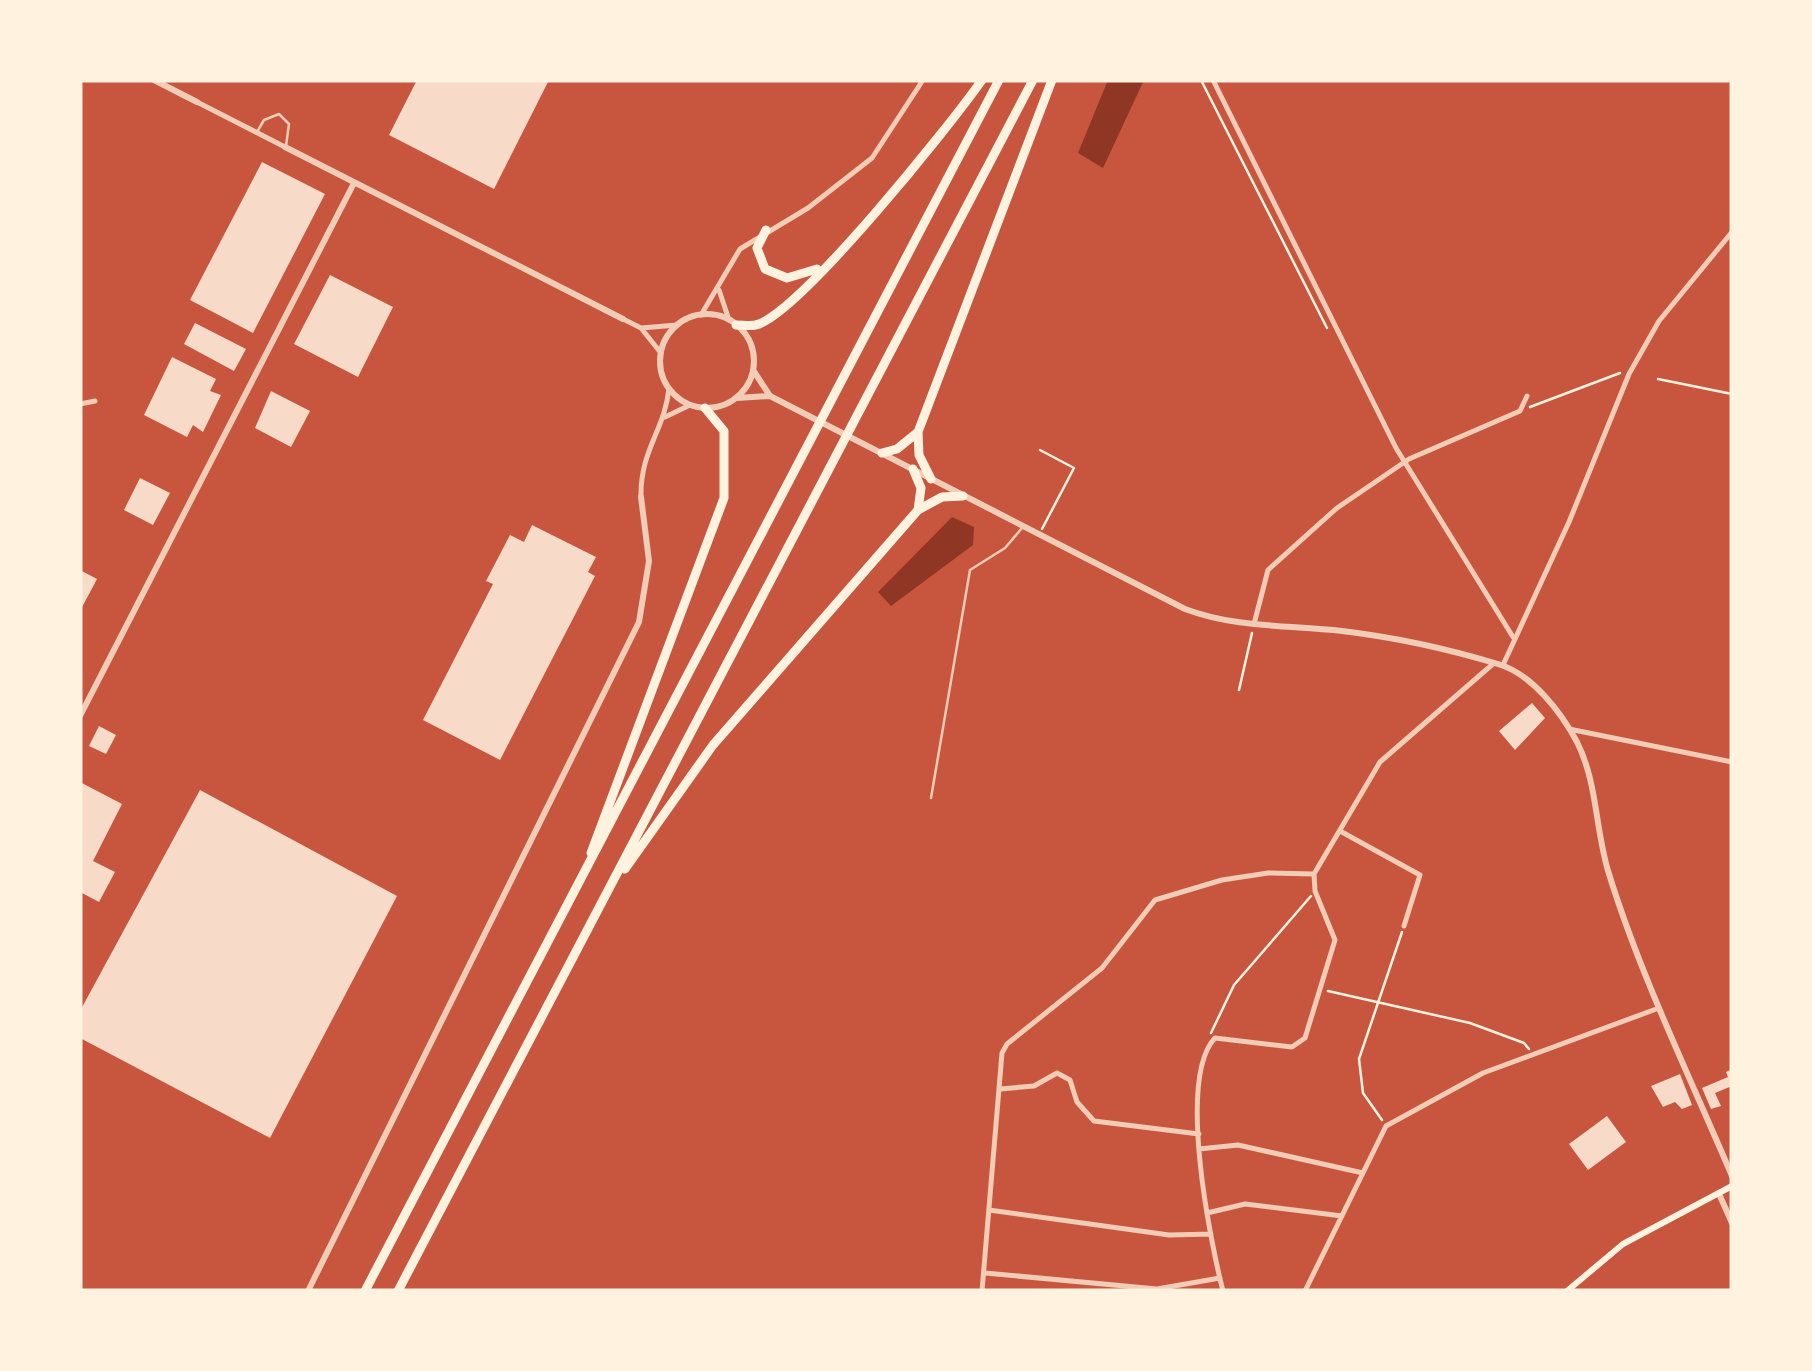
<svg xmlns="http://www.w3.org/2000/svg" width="1812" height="1371" font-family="Rubik,sans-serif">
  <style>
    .water { fill: #8f3625 }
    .building { fill: #f7dbc8 }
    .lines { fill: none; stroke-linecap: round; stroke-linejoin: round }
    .path { stroke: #fff3e0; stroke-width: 2.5 }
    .service { stroke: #f1ccb7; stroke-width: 2.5 }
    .minor { stroke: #f1ccb7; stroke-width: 5 }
    .tertiary { stroke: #f1ccb7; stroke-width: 6 }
    .secondary { stroke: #fff3e0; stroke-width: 6 }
    .motorway { stroke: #fff3e0; stroke-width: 9 }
  </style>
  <rect width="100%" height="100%" fill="#c8553d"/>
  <path class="water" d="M 1108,80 L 1144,80 L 1103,168 L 1078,153 Z
    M 952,517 L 974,527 L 973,545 L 891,606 L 878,592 Z"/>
  <path class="building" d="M 417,80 L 549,80 L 494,189 L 389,135 Z
    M 262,162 L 325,194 L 253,333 L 190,300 Z
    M 330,275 L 393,307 L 358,377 L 294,344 Z
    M 195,323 L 246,349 L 234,371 L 184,344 Z
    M 172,357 L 216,379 L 210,391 L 221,395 L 203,432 L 193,425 L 187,437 L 144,415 Z
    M 271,391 L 310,411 L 291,447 L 255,428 Z
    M 140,478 L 170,493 L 153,525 L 124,510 Z
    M 532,525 L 596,557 L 588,572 L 595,576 L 500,760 L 423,720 L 493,584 L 486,581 L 510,535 L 524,542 Z
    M 80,570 L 97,579 L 80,611 Z
    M 1532,703 L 1545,718 L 1515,750 L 1499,731 Z
    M 99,726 L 116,735 L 106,754 L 89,746 Z
    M 80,782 L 122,804 L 93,861 L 115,872 L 99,902 L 80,892 Z
    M 200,790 L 397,896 L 270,1138 L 80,1038 L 80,1011 Z
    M 1732,1069 L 1732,1086 L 1715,1093 L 1721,1106 L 1711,1109 L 1702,1088 L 1728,1077 L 1726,1072 Z
    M 1680,1074 L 1692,1105 L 1682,1109 L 1675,1102 L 1663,1107 L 1651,1086 Z
    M 1607,1116 L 1626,1142 L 1588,1170 L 1569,1144 Z"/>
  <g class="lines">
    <path class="path" d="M 1201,80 L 1327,328
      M 1658,379 L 1732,394
      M 1530,407 L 1620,373
      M 1040,450 L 1074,468 L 1042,529
      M 1239,690 L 1252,633
      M 1328,991 L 1470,1023 L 1524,1043 L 1529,1049
      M 1211,1033 L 1234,985 L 1311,896
      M 1382,1120 L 1363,1093 L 1359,1059 L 1402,932"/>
    <path class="service" d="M 257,132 L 264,120 L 279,114 L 289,124 L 286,146
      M 931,798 L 970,570 L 1005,548 L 1022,528"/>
    <path class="minor" d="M 1213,80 L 1396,448 L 1513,637
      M 197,102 L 285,147
      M 719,290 L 729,320
      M 701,315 L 740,249 L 808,208 L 872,158 L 923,80
      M 623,319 L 641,328 L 661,353
      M 641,328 L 677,325
      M 80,404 L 95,401
      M 665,417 L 690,405
      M 641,497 C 640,450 665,430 669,388
      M 1254,624 L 1268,570 L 1337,508 L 1409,459 L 1520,411 L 1527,396
      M 1503,665 L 1569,522 L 1629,374 L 1659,321 L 1732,232
      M 1569,729 L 1732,762
      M 1340,831 L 1420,875 L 1404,926
      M 1000,1089 L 1034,1086 L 1057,1073 L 1070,1080 L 1077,1102 L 1094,1121 L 1199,1134
      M 1199,1149 L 1238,1145 L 1363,1173
      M 989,1210 L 1169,1235 L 1211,1234
      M 1207,1213 L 1245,1204 L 1342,1216
      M 985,1273 L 1157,1289 L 1220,1278
      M 982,1291 L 1002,1053 L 1007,1044 L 1102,968 L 1155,900 L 1222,880 L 1268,873 L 1314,874 L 1380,762 L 1494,663
      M 1223,1291 C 1210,1240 1177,1078 1215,1038 L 1292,1047 L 1305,1038 L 1335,940 L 1315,891 L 1314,874
      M 1305,1291 L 1386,1126 L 1483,1073 L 1659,1008"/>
    <path class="tertiary" d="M 154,80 L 197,102
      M 285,147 L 623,319
      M660 361a47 47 0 1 1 94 0a47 47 0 1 1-94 0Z
      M 753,370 L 770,396 L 1185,609 C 1235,628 1289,625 1342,631 C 1393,637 1448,649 1498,664 C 1532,674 1561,712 1577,742 C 1598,784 1595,830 1609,874 C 1641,977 1690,1077 1732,1176
      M 737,398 L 770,396
      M 80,716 L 354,183
      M 1720,1196 L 1732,1223
      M 308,1291 L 639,622 L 649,561 L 641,497"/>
    <path class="secondary" d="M 1567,1291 L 1623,1244 L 1732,1186"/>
    <path class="motorway" d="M 766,230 L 757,248 L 765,269 L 787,278 L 817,269
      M 736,325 C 744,325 752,327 759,324 C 805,306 949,127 982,80
      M 882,453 L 897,449 L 918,432
      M 913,469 L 921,488 L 918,510
      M 931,479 L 919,455 L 918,432 L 1052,80
      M 591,853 L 724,498 L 724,431 L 705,408
      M 625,869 L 713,745 L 918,510 L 942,497 L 963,496
      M 365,1291 L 999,80
      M 398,1291 L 1033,80"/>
  </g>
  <rect width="1812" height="1371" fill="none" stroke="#fff3e0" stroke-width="165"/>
</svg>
